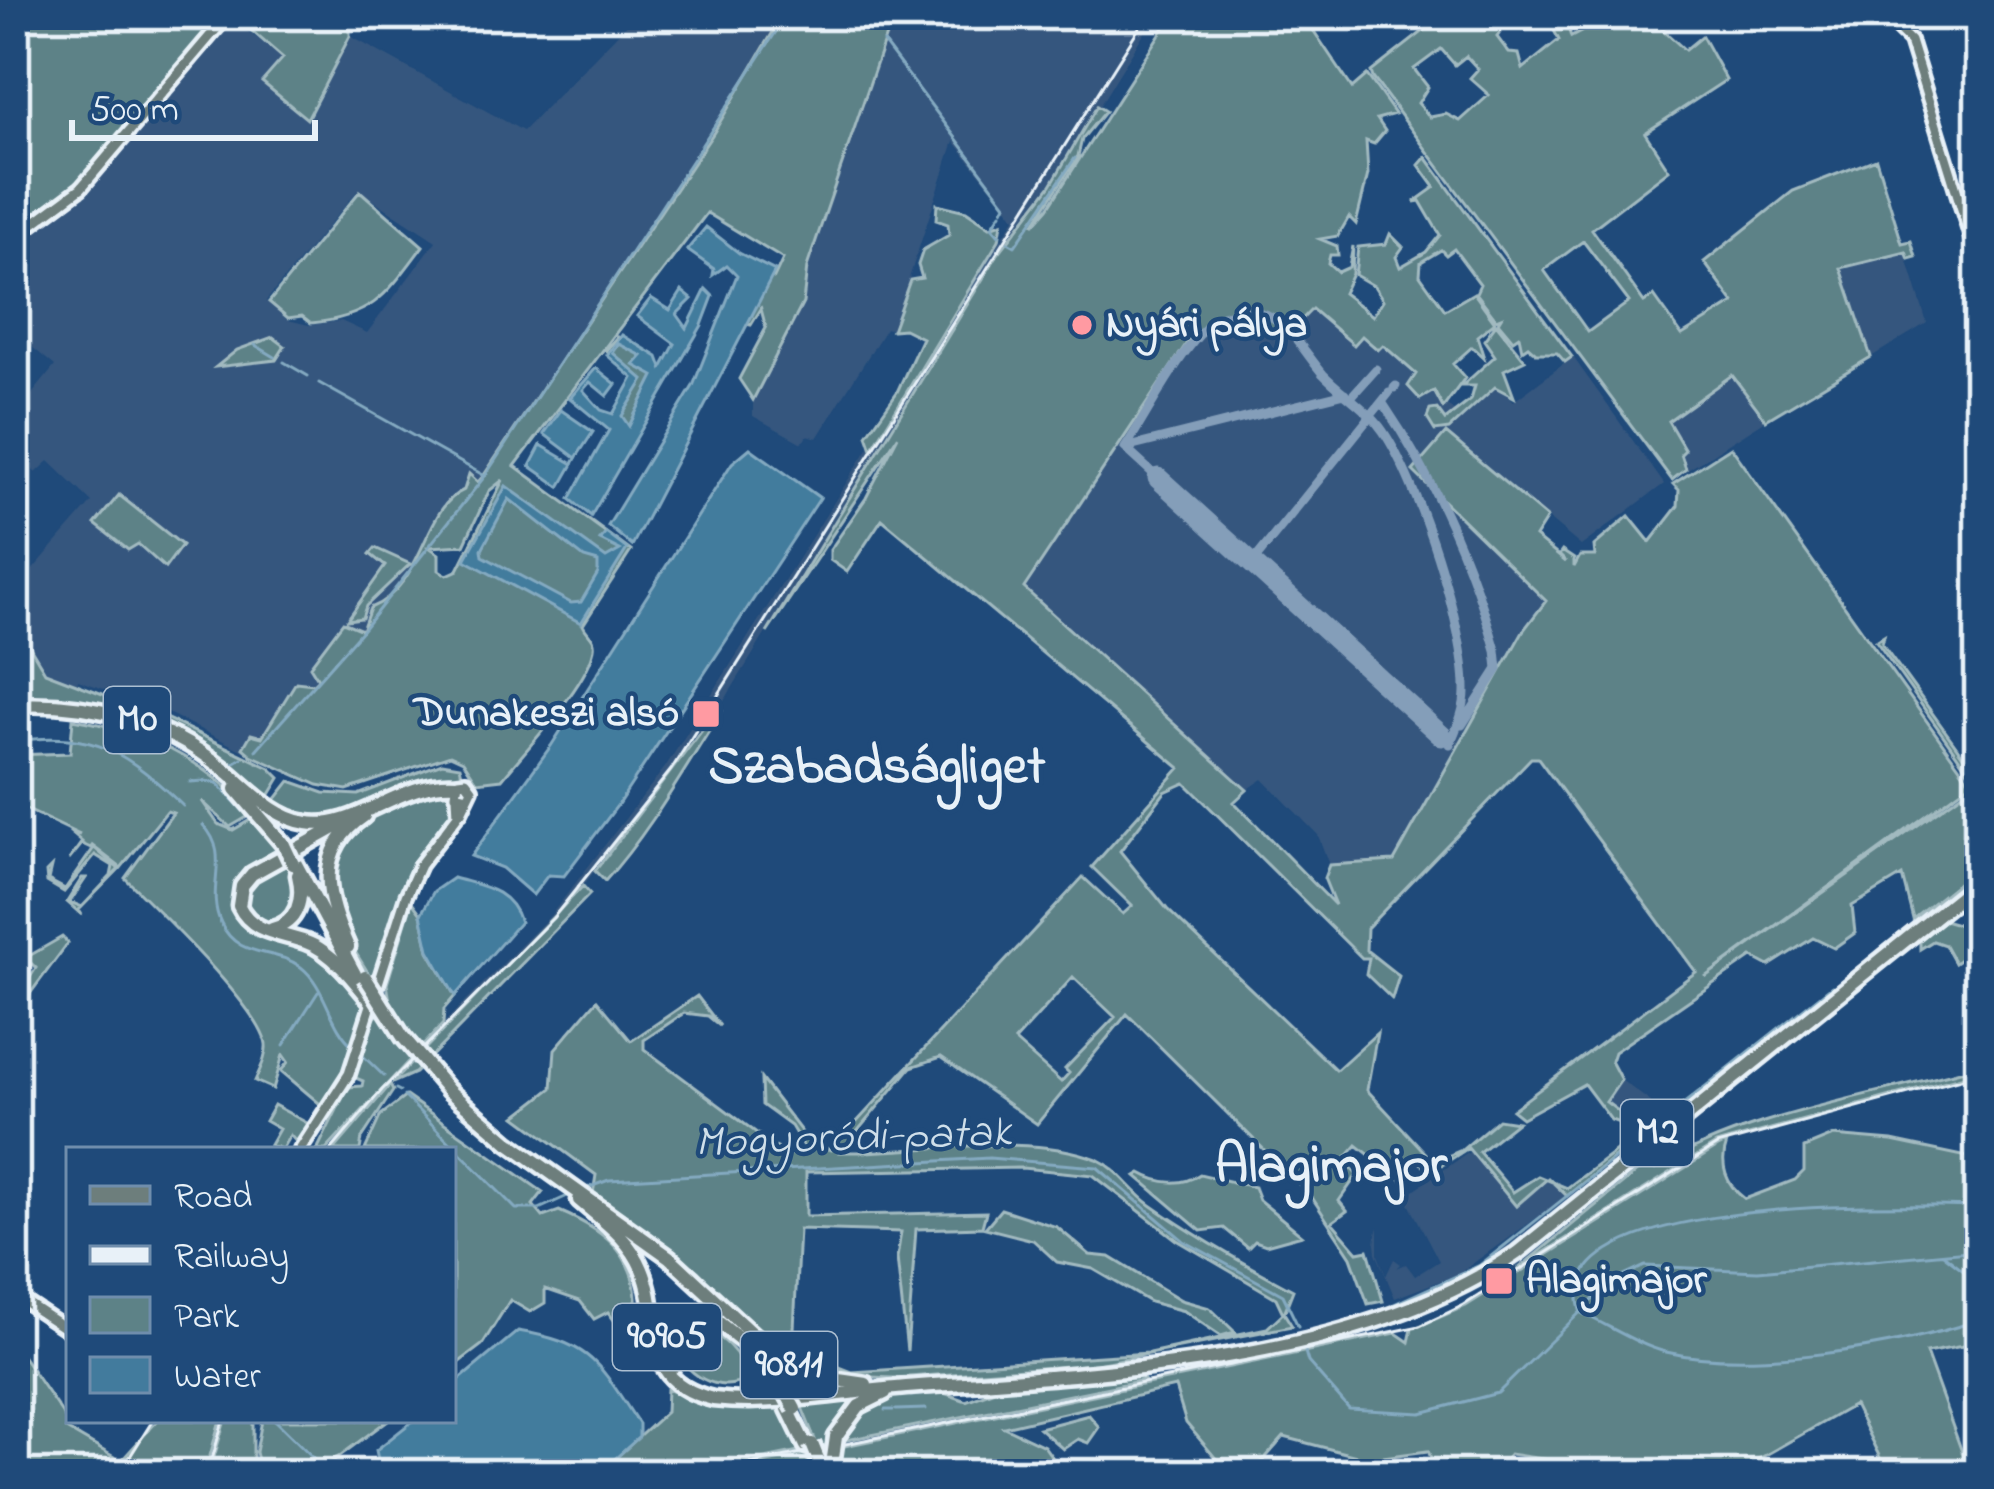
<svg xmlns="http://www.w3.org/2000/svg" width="1994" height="1489" font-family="'Indie Flower',sans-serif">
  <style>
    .built { fill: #35567e; fill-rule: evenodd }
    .green { fill: #5d8287; stroke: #a2bac0; stroke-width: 3; fill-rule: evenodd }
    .water { fill: #427b9d; stroke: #84aac1; stroke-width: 3; fill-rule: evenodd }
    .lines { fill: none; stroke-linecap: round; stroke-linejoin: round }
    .stream { stroke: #84aac1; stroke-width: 3 }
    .taxiway { stroke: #849eb9; stroke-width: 9 }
    .runway { stroke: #849eb9; stroke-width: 21 }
    .major-casing { stroke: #e8f1f8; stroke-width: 18 }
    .highway-casing { stroke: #e8f1f8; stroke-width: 21 }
    .major { stroke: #6d7e7c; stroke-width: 9 }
    .highway { stroke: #6d7e7c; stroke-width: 12 }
    .tram { stroke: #e8f1f8; stroke-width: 3 }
    .rail { stroke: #e8f1f8; stroke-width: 3 }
    .highway-bridge-casing { stroke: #e8f1f8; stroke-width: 21; stroke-linecap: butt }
    .highway-bridge { stroke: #6d7e7c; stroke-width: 12 }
    .poi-dot { fill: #ff9aa2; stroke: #1f4a7a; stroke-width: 4.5 }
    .labels { text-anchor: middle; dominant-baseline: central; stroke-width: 9; stroke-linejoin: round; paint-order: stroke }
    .shield { fill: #1f4a7a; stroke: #acbfd2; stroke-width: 3 }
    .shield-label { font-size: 39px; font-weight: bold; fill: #e8f1f8 }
    .poi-label { font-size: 42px; font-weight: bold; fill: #e8f1f8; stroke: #1f4a7a; text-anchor: start }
    .water-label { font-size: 45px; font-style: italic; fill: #cfdfea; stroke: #1f4a7a }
    .district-label { font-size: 54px; font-weight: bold; fill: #e8f1f8; stroke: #1f4a7a }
  </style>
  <rect width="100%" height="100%" fill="#1f4a7a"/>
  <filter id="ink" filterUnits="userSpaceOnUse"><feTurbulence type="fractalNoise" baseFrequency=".00833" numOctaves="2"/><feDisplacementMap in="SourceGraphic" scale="24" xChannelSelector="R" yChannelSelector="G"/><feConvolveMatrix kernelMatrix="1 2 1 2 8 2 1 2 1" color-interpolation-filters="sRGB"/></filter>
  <g filter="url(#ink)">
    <path class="built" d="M 226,15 L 283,58 L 320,98 L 322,83 L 350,36 L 523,131 L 636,15 L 783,15 L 714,132 L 484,475 L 428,547 L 430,555 L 251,755 L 158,708 L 78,680 L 75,687 L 45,671 L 24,637 L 15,632 L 15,590 L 92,502 L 49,461 L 36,473 L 15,453 L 15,415 L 55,366 L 15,333 L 15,238 ZM 358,190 L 436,241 L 367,333 L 341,321 L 309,325 L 288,320 L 266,301 Z
      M 893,15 L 1155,15 L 1051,185 L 998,254 L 726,698 L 583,886 L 406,1070 L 401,1066 L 550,916 L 666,766 L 1015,218 L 954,141 L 892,330 L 886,328 L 817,438 L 808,435 L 802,443 L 753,416 L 753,400 L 803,303 L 807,267 Z
      M 1905,252 L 1927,323 L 1871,357 L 1841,268 Z
      M 1244,306 L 1312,308 L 1379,349 L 1382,345 L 1461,418 L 1495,386 L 1514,401 L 1573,357 L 1664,484 L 1581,546 L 1447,434 L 1414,470 L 1546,601 L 1523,631 L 1393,861 L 1329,865 L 1318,835 L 1263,779 L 1247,790 L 1023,587 L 1193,334 Z
      M 1732,375 L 1766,420 L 1672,480 L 1642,439 Z
      M 1979,1072 L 1718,1147 L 1466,1306 L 1420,1327 L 710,1474 L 687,1474 L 1420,1325 L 1465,1303 L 1716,1144 Z
      M 1621,1080 L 1651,1102 L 1635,1126 L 1605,1102 Z
      M 1471,1151 L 1515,1205 L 1548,1177 L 1567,1196 L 1458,1274 L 1395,1298 L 1376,1253 L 1375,1244 L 1376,1235 L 1378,1227 L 1378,1255 L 1386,1276 L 1394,1259 L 1401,1264 L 1397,1268 L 1406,1264 L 1415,1276 L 1439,1261 L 1405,1196 Z"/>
    <path class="green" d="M 36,15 L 226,15 L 76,188 L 15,238 L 15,36 Z
      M 241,15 L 350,15 L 350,36 L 307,119 L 262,82 L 283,58 L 237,18 Z
      M 783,15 L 893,15 L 807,267 L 803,303 L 753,400 L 739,379 L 766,328 L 761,309 L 751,325 L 737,322 L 744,260 L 774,278 L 783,259 L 707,213 L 515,466 L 631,551 L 583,625 C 587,635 596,637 594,648 C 590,682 525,750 502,779 L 477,782 L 463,761 L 450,755 L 347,790 L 318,785 L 251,755 L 243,748 L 251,734 L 262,737 L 296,682 L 313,684 L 318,679 L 310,666 L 343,622 L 362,630 L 370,608 C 425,586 422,508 464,490 L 469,474 L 478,482 L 484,475 L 714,132 ZM 503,480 L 458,570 L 447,575 L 439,570 L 439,554 L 429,547 L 464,545 L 489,491 Z
      M 1172,15 L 1303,15 L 1352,88 L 1367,75 L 1395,114 L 1377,119 L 1385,131 L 1374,144 L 1366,141 L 1368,174 L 1356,224 L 1349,217 L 1338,236 L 1320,239 L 1337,246 L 1338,255 L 1330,255 L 1328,263 L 1338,272 L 1349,267 L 1353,246 L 1352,274 L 1343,293 L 1373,316 L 1383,300 L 1374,286 L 1355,275 L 1358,247 L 1386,244 L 1390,234 L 1403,247 L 1396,257 L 1400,267 L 1426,252 L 1440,235 L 1420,201 L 1414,202 L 1435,187 L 1419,165 L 1426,157 L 1572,357 L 1565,362 L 1557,353 L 1536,353 L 1528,346 L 1522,350 L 1519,336 L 1513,340 L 1498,322 L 1501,317 L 1496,319 L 1476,293 L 1480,284 L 1454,249 L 1446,255 L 1441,250 L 1421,262 L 1420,275 L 1445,310 L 1474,293 L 1495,322 L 1477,336 L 1484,358 L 1472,347 L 1453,364 L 1465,378 L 1443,408 L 1434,391 L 1420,399 L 1408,386 L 1416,374 L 1383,345 L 1378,350 L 1362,336 L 1354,345 L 1312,309 L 1281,341 L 1243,306 L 1193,334 L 1024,588 L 1247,790 L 1234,802 L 1335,905 L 1324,878 L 1329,865 L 1394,861 L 1523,631 L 1546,601 L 1413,471 L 1446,433 L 1547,518 L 1535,537 L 1566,562 L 1559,555 L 1562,551 L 1574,559 L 1574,567 L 1580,556 L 1595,556 L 1594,546 L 1629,516 L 1650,542 L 1678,506 L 1679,490 L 1673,484 L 1731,447 L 1971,783 L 1705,977 L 1977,783 L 1876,641 L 1884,636 L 1882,644 L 1972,768 L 1979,770 L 1979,866 L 1913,919 L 1902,876 L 1852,906 L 1855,933 L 1834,948 L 1813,938 L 1769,966 L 1752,957 L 1614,1052 L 1611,1061 L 1621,1080 L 1606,1102 L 1646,1132 L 1567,1196 L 1548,1178 L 1516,1206 L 1468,1148 L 1430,1173 L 1417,1159 L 1404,1174 L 1409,1186 L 1357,1145 L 1344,1160 L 1357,1175 L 1339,1201 L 1347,1211 L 1332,1222 L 1358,1252 L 1368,1250 L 1383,1301 L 1368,1304 L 1351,1257 L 1311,1196 L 1127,1014 L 1037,1124 L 941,1057 L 911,1067 L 840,1152 C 916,1154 1026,1131 1097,1159 C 1119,1169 1131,1191 1151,1205 C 1196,1237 1244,1264 1293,1290 L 1284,1313 L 1292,1326 L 1097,1364 L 894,1378 L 825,1375 L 761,1340 L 698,1271 L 593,1194 L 596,1175 L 516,1116 L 552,1088 L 555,1049 L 597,1000 L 631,1041 L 697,996 L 720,1026 L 708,1016 L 684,1013 L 644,1040 L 644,1049 L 785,1154 L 807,1153 L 791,1126 L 762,1105 L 761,1079 L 810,1143 L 831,1150 L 1083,877 L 1123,914 L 1132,906 L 1092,867 L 1180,768 L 882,519 L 847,572 L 830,560 L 830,550 L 866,498 L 898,436 L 767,633 L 998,254 L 1051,185 L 1097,106 L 1105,111 L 1082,139 L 1078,156 L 1033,225 L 1048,208 ZM 1531,758 L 1538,758 L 1696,972 L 1512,1110 L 1522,1118 L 1584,1084 L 1611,1120 L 1633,1128 L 1627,1143 L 1567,1188 L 1538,1176 L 1513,1192 L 1479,1152 L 1517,1122 L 1498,1119 L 1462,1150 L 1434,1162 L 1367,1090 L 1377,1033 L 1336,1070 L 1167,909 L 1120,851 L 1165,792 L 1185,783 L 1362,958 L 1369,958 L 1366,974 L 1392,999 L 1399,976 L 1366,950 L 1367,928 ZM 1073,977 L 1115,1017 L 1065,1069 L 1069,1073 L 1061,1082 L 1015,1041 ZM 1022,1168 L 1093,1175 L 1177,1240 L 1276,1298 L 1283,1313 L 1267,1328 L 1149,1353 L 852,1372 L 793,1349 L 799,1229 L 901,1232 L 897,1258 L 907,1351 L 916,1229 L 982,1227 L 986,1212 L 806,1216 L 806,1172 Z
      M 1444,15 L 1494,15 L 1502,30 L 1497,37 L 1509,53 L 1519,54 L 1523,69 L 1559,40 L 1546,15 L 1564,15 L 1571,37 L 1581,32 L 1580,26 L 1592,15 L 1680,15 L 1662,29 L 1685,50 L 1702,36 L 1726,80 L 1645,133 L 1669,170 L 1592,229 L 1644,302 L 1654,296 L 1682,335 L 1734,303 L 1704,262 L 1793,191 L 1876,159 L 1902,243 L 1911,241 L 1916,257 L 1909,259 L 1906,252 L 1841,268 L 1871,357 L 1766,420 L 1732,375 L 1668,421 L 1685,450 L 1681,454 L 1686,469 L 1672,480 L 1373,78 L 1371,72 ZM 1441,49 L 1455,65 L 1466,56 L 1478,69 L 1470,78 L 1489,95 L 1460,121 L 1446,114 L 1430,117 L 1418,103 L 1428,87 L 1414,69 ZM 1583,241 L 1629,302 L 1588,332 L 1544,270 Z
      M 360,191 L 423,246 C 387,294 374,317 311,323 L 302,316 L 288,318 L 269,302 Z
      M 937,204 L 966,211 L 990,227 L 1002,223 L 999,240 L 872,449 L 867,435 L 897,392 L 922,338 L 904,329 L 892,330 L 910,280 L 922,278 L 918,265 L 923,250 L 949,235 L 948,224 L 936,220 Z
      M 1496,324 L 1525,360 L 1504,370 L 1514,397 L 1495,387 L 1449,429 L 1435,431 L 1427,418 L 1430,410 L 1437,409 L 1445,420 L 1471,400 L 1475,386 L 1462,386 L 1495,356 L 1484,340 Z
      M 273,337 L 285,346 L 276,360 L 216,367 L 237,350 Z
      M 618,337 L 647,356 L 662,377 L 630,431 L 618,419 L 640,381 L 606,350 Z
      M 119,495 L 182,545 L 165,568 L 138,544 L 128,550 L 95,524 Z
      M 375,548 L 410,564 L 366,606 L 362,618 L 347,620 L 385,566 L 370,554 Z
      M 15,632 L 24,637 L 45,672 L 163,717 L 270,768 L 280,778 L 266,801 C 203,746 103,687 15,698 Z
      M 719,708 L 722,711 C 686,766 652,829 605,881 L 595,871 Z
      M 73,719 C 146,731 203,759 254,813 L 230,827 L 202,801 L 218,824 L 233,830 L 257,816 L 284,853 L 243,881 L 243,918 L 324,952 L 369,1007 L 326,1109 L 281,1071 L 288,1062 L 283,1055 L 273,1089 L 255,1081 C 260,1069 267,1057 266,1045 C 261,1009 154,907 125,878 L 173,813 L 167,811 L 121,868 L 91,845 L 119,869 L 79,910 L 82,915 L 67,902 L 82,878 L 86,878 L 70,902 L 82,907 L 111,876 L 113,866 L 95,855 L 64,892 L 47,882 L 46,872 L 51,867 L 48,880 L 65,889 L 93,849 L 82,844 L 69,860 L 82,842 L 69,831 L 80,835 L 15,804 L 15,755 L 70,753 Z
      M 442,763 L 460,766 L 462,775 L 315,823 L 271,805 L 290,781 L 324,793 L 358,795 Z
      M 448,790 L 457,799 L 458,809 L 425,854 L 376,986 C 362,961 339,931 332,903 C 316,835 389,793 448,790 Z
      M 287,856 L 298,878 L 297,907 L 277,927 L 259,926 L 241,899 L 244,887 Z
      M 583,886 L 590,894 L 415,1073 L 392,1083 Z
      M 412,902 L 421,914 L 429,951 L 455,996 L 444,1009 L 443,1024 L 326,1150 L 317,1150 L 348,1087 L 362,1086 L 363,1081 L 351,1076 L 371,1022 L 390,1001 L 387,984 Z
      M 1979,904 L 1979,946 L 1955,963 L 1945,945 L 1933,941 L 1920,949 L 1920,940 L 1944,920 L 1958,924 Z
      M 62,937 L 68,943 L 15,1014 L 15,1001 L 36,968 L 32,964 L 15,979 L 15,964 Z
      M 1970,1058 L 1979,1072 L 1716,1144 L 1518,1269 L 1655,1157 L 1656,1169 C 1741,1116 1866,1097 1964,1070 Z
      M 390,1085 L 393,1091 L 362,1138 L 360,1150 L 334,1150 Z
      M 406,1096 L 543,1192 L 533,1205 L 543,1217 L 559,1211 C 609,1232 640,1258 636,1316 L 617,1324 L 608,1312 L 594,1319 L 580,1301 L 545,1289 L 545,1303 L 530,1312 L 510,1300 L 482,1345 L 453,1367 L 453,1150 L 365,1150 L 381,1115 Z
      M 274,1105 L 309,1124 L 298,1144 L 290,1135 L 282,1149 L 270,1145 L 279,1129 L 265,1121 Z
      M 1833,1136 L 1892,1141 L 1972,1158 L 1979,1155 L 1979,1343 L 1926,1353 L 1970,1474 L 1888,1474 L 1854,1405 L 1732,1474 L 1644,1474 L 1510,1454 L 1493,1474 L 1438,1474 L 1428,1451 L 1368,1459 L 1284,1437 L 1251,1474 L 1229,1474 L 1186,1423 L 1175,1387 L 1004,1427 L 1044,1446 L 1064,1474 L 828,1474 L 820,1451 L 1396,1333 L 1409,1342 L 1412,1329 L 1466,1306 L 1718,1147 L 1727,1143 C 1719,1165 1726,1185 1745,1199 L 1795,1180 L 1804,1171 L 1804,1148 Z
      M 1141,1173 C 1160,1184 1183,1186 1200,1174 L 1254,1187 L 1259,1200 L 1302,1235 L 1266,1245 L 1255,1241 L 1248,1248 L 1224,1228 L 1201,1231 L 1136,1176 Z
      M 1001,1209 L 1057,1227 L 1090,1255 L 1110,1257 L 1181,1300 L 1210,1308 L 1235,1332 L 1221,1336 L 1184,1311 L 1150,1302 L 1093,1269 L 1057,1262 L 1033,1240 L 985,1228 Z
      M 694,1328 C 719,1329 744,1356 747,1379 C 719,1396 683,1374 675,1345 Z
      M 15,1345 L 69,1424 L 66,1429 L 121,1461 L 158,1420 L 220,1420 L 205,1474 L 15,1474 Z
      M 1141,1376 L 1144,1380 L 837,1442 L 857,1410 L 897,1392 L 944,1393 L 966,1401 L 997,1389 Z
      M 667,1389 L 717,1408 L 780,1409 L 799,1451 L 687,1474 L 598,1474 L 666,1412 Z
      M 876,1394 L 831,1444 L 818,1447 L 799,1400 Z
      M 1089,1415 L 1099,1427 L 1088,1443 L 1078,1439 L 1063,1449 L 1039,1428 Z
      M 225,1420 L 253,1420 L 253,1474 L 209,1474 Z
      M 262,1420 L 388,1420 L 325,1467 L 329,1474 L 261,1474 L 256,1452 Z
      M 805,1454 L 813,1474 L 739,1474 L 735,1469 Z"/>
    <path class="water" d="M 706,227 L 739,253 L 775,271 L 632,546 L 608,526 L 693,386 L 737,275 L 727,265 L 713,275 L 714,269 L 687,250 Z
      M 706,289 L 713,296 L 702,325 L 591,516 L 570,499 L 609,430 L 570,398 L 596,368 L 616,384 L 607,396 L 590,382 L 583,390 L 601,410 L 613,414 L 633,378 L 607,355 L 622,335 L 658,357 L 662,368 L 675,344 L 637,316 L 651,298 L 670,310 L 682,291 L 692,299 L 677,314 L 687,328 ZM 619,344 L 642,356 L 634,365 L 654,376 L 629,426 L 622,416 L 644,380 L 613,353 Z
      M 561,410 L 593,432 L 576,458 L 544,434 Z
      M 541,445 L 573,464 L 560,487 L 530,466 Z
      M 750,448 L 820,498 L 617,806 L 564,876 L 548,875 L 533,895 L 502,868 L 471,856 L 551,746 L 732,463 Z
      M 506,486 L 606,558 L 620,550 L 600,540 L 606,533 L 627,549 L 581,623 L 465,560 ZM 509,499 L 584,558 L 598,562 L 598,573 L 581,602 L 571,603 L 483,556 L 482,549 Z
      M 453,878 C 480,886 510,888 520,922 L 455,996 L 429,950 L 421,914 L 434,891 Z
      M 518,1331 C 593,1343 599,1364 639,1424 L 639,1437 L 598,1474 L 396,1474 L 378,1460 L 376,1450 L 414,1420 L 453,1420 L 453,1385 Z"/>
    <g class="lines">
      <path class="stream" d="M 883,42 L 1006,204 L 1003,210
        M 999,235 L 992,227 L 1001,213
        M 1008,242 L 1015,246 L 1075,158
        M 255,345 L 275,357
        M 284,362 L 308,376
        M 319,383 L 485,476
        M 573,464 L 576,458
        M 15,741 C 96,730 127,753 183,806
        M 256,750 L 364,628 L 485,476 L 787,15
        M 232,764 L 242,758
        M 205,781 L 217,783 L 243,811
        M 190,782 L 205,781
        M 203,825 C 233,856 204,888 221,923 C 238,960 274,947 301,967 C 326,986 329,1026 353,1046
        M 284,1045 L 318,992
        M 361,1054 L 384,1076
        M 396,1089 L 400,1091
        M 404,1096 L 516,1209 L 539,1209 L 572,1194
        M 581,1190 L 609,1180 L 989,1158 L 1097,1167 L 1184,1241 L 1283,1295 L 1298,1326
        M 1979,1207 C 1912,1205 1539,1192 1581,1313 C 1608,1325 1638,1345 1666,1352 C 1752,1372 1897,1347 1979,1320
        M 1553,1232 L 1886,963
        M 1943,1254 L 1979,1282
        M 1394,1304 L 1480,1265 L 1832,986
        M 1340,1337 C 1405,1324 1464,1298 1517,1260
        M 1303,1345 L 1308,1362 L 1349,1409 L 1421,1413 L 1498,1393 L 1611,1282 L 1645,1266 L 1758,1271 L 1979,1250
        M 911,1396 L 1178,1369
        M 885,1410 L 893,1410
        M 896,1410 L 926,1409
        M 275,1420 L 330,1474"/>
      <path class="taxiway" d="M 1394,388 L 1396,386
        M 1350,398 L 1376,369
        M 1382,402 C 1433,477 1471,562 1496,650 L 1498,669 L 1462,725
        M 1125,448 L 1345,393
        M 1158,478 L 1125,448 C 1147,416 1189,330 1223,316 C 1276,294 1297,344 1323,374 C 1342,394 1367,408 1383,431 C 1418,482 1466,629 1465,691 C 1465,710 1457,727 1450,744
        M 1252,563 L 1389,393"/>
      <path class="runway" d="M 1158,478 L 1442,736"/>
      <defs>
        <path id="major" d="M 1883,15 L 1910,41 L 1979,264
          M 15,237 L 81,188 L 228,15
          M 461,812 L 472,789 L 466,781 L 458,782 L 456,794 L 468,797
          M 300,1150 L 349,1074 L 406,896 L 420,865 L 458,815 L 457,796
          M 15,1295 L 69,1331"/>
        <path id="highway" d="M 15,705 C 90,701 164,721 223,768 C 248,788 273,818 307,823 C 357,831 399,780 456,784
          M 236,789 L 284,845
          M 340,825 L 252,874 L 242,886 L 239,906 C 255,940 296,931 323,951 C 343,965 355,983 371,1001
          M 295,862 L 355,974
          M 272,929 C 298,923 304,899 298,875
          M 348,947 C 327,899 312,851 364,816
          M 449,1091 L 508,1142 L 669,1257 L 777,1357 L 818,1377 L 866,1384
          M 579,1200 C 603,1221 629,1238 642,1269 C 665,1323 635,1380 713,1399 C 775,1406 844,1392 906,1387 C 1095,1374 1358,1364 1517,1253 L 1979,881
          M 743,1341 L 773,1384
          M 672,1368 L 667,1336 L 686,1318 L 718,1322 L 747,1345
          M 788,1409 L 806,1446
          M 836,1437 L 859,1406 L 885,1393
          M 817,1473 L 817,1474"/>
      </defs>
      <use href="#major" class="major-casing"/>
      <use href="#highway" class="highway-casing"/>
      <use href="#major" class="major"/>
      <use href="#highway" class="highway"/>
      <path class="tram" d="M 119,1474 L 153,1420"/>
      <path class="rail" d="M 331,1150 L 382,1090 L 553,918 L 671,770 L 1147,15
        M 208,1474 L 223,1420
        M 699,1474 L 1420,1326 L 1464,1305 L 1717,1145 L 1979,1074"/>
      <defs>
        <path id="highway-bridge" d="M 284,845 L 293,864
          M 365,977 L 403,1037 L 449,1091
          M 780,1382 L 795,1409
          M 812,1444 L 823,1471
          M 831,1472 L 836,1437"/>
      </defs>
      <use href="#highway-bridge" class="highway-bridge-casing"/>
      <use href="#highway-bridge" class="highway-bridge"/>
    </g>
  </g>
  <g class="poi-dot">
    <circle cx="1082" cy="325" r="12"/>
    <rect x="691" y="699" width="30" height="30" rx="6"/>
    <rect x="1484" y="1266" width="30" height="30" rx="6"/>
  </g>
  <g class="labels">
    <g class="shield">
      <rect x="104" y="687" width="66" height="66" rx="9"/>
      <rect x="1621" y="1100" width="72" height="66" rx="9"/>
      <rect x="613" y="1304" width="108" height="66" rx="9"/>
      <rect x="741" y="1332" width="96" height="66" rx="9"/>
    </g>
    <g class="shield-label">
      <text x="137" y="720">M0</text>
      <text x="1657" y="1133">M2</text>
      <text x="667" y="1337">90905</text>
      <text x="789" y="1365">90811</text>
    </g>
    <g class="poi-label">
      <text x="1106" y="325">Nyári pálya</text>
      <text x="679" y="714" text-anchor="end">Dunakeszi alsó</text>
      <text x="1526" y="1281">Alagimajor</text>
    </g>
    <g class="water-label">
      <text transform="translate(853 1139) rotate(-2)">Mogyoródi-patak</text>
    </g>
    <g class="district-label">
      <text x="877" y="769">Szabadságliget</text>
      <text x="1331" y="1168">Alagimajor</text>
    </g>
  </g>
  <rect width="1994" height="1489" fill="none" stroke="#1f4a7a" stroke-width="60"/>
  <rect x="30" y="30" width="1934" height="1429" fill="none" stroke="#e8f1f8" stroke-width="4.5" filter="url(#ink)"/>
  <rect x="66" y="1147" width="390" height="276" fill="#1f4a7a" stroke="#6f8dac" stroke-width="3"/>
  <rect x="90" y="1186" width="60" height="18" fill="#6d7e7c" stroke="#6f8dac" stroke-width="3"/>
  <text x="174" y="1207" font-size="36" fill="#e8f1f8">Road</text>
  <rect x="90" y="1246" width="60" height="18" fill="#e8f1f8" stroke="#6f8dac" stroke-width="3"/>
  <text x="174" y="1267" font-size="36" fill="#e8f1f8">Railway</text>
  <rect x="90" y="1297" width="60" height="36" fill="#5d8287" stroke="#6f8dac" stroke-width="3"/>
  <text x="174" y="1327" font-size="36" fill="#e8f1f8">Park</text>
  <rect x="90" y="1357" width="60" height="36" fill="#427b9d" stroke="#6f8dac" stroke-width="3"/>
  <text x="174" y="1387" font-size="36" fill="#e8f1f8">Water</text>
  <path d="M72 120v18h243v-18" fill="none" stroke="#e8f1f8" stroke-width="6"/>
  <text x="90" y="120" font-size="36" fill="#e8f1f8" stroke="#1f4a7a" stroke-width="9" paint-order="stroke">500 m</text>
</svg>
